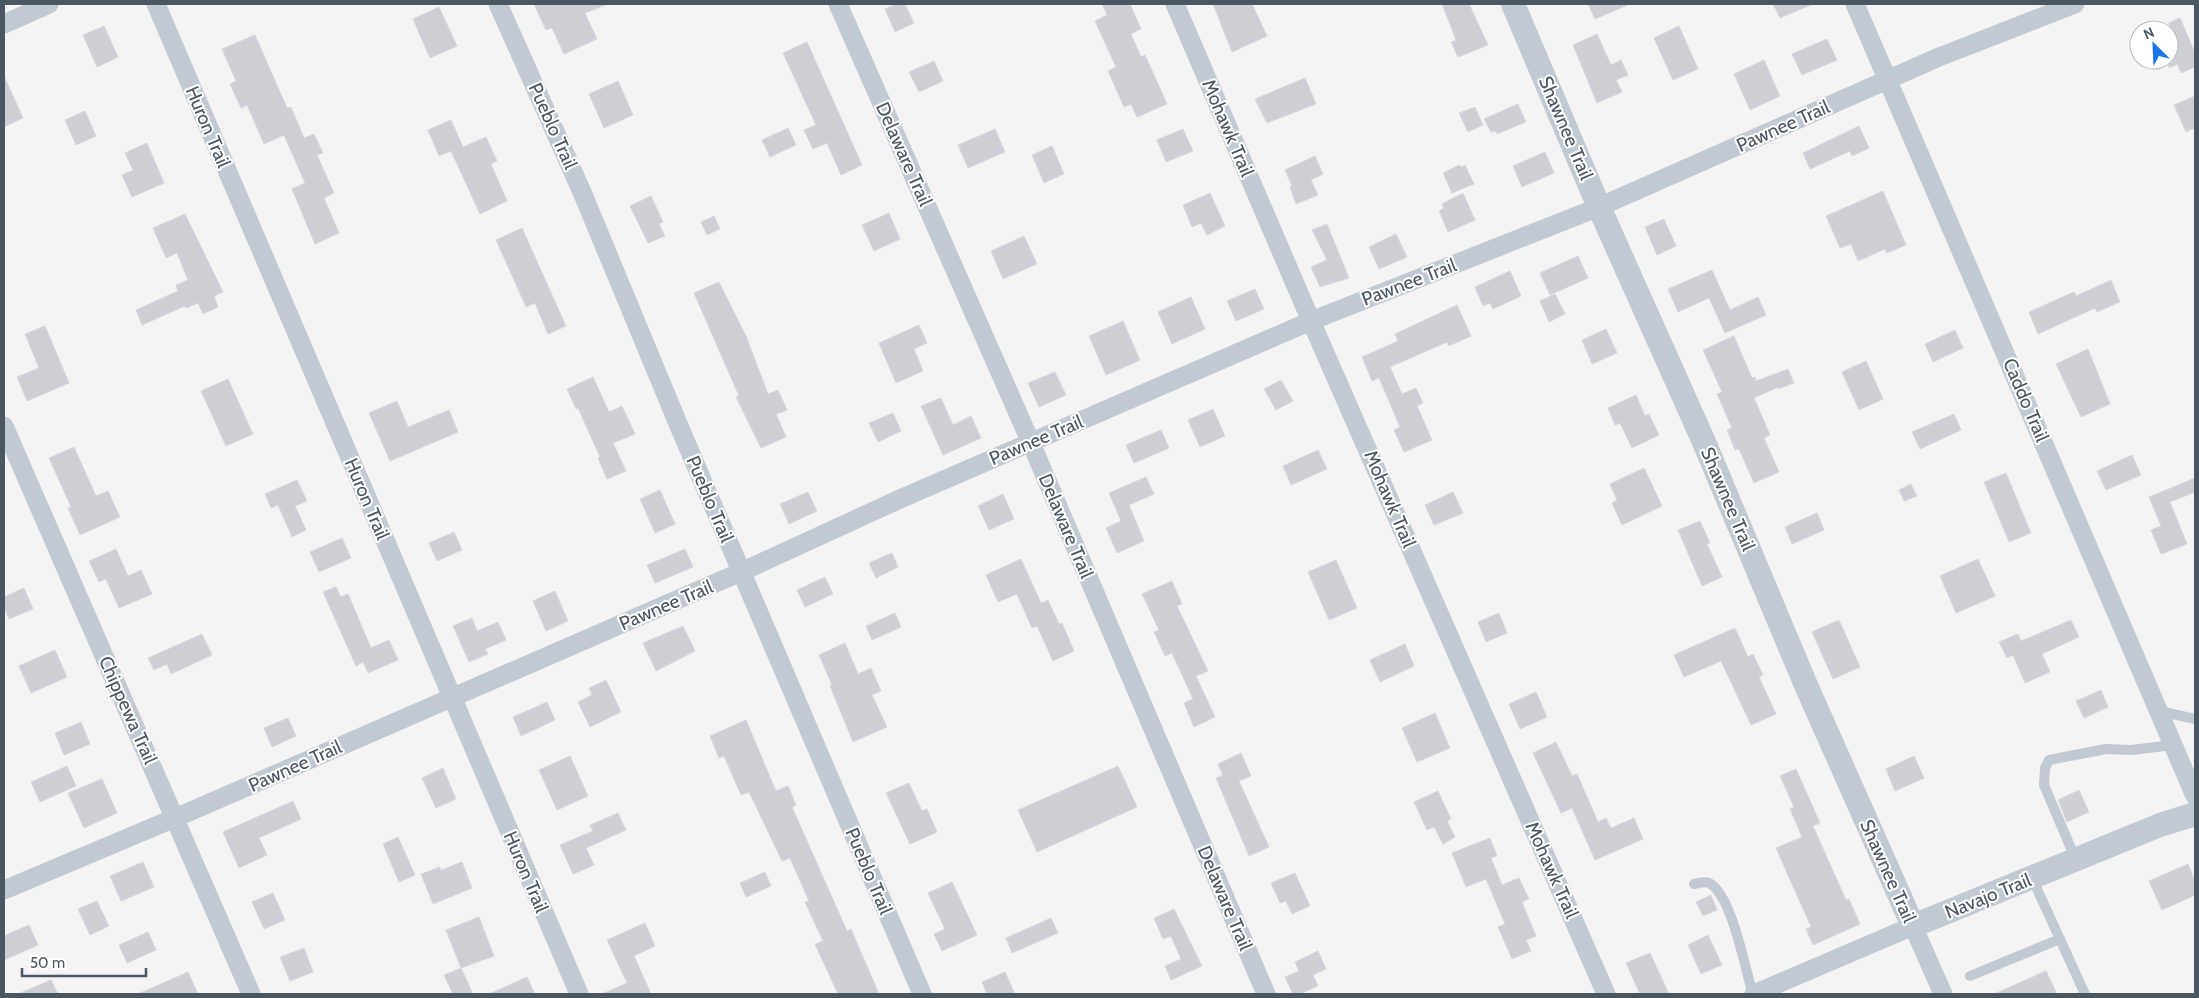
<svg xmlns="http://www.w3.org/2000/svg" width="2199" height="998" font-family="Cabin,sans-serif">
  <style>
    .building { fill: #cdcfd5; stroke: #d7d9de }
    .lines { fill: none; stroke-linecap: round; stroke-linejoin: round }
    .service { stroke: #c1cad2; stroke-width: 10 }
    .minor { stroke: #c1cad2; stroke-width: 19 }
    .tertiary { stroke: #c1cad2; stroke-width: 24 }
    .labels { text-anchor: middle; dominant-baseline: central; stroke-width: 4; stroke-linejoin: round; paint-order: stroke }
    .street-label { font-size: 19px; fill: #4a5661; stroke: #fff }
  </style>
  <rect width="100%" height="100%" fill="#f5f3f3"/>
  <path class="building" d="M 534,4 L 608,4 L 585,13 L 597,39 L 564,54 L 552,28 L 546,30 Z
    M 897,4 L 905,4 L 914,23 L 895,32 L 885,9 Z
    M 1102,4 L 1130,4 L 1141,29 L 1131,34 L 1141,57 L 1145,55 L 1167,104 L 1137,117 L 1131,104 L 1124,107 L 1108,71 L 1116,67 L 1095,21 L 1107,15 Z
    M 1213,4 L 1252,4 L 1267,36 L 1232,52 Z
    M 1442,4 L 1469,4 L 1488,45 L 1458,57 L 1451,42 L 1456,40 Z
    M 1588,4 L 1630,4 L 1595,19 Z
    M 1773,4 L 1813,4 L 1780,18 Z
    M 439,7 L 457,46 L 430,58 L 413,19 Z
    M 2180,18 L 2195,53 L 2195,67 L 2181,73 L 2177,64 L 2169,68 L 2169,23 Z
    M 104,26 L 118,57 L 97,67 L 83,35 Z
    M 1679,26 L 1698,69 L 1673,80 L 1654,38 Z
    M 1597,34 L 1611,65 L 1621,60 L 1628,75 L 1616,80 L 1622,92 L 1597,103 L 1573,45 Z
    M 255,35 L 287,108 L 291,107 L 304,138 L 314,134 L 323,153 L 317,155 L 334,193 L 324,198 L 339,233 L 315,244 L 292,189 L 305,183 L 284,135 L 264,144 L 247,105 L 241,108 L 230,84 L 236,81 L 222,49 Z
    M 1827,39 L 1837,60 L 1802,75 L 1792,54 Z
    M 807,42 L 862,165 L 841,175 L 827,143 L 813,149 L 804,130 L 816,125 L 783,53 Z
    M 1764,60 L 1780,96 L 1750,110 L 1734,74 Z
    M 934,61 L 943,81 L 919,92 L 909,72 Z
    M 4,76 L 23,118 L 4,127 Z
    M 1305,78 L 1316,104 L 1267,123 L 1255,99 Z
    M 618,81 L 633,115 L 604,128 L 589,94 Z
    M 2195,96 L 2195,128 L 2186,132 L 2174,105 Z
    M 1518,104 L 1526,122 L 1497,134 L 1496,131 L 1491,132 L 1484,119 Z
    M 1475,107 L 1483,125 L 1468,132 L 1459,113 Z
    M 85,111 L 96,136 L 76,145 L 65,120 Z
    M 451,120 L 463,147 L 486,137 L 497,161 L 491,164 L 507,201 L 480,214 L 451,151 L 439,156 L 428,130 Z
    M 1859,126 L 1869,148 L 1852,156 L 1850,151 L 1810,169 L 1803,153 Z
    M 788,128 L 796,145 L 770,157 L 762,140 Z
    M 995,129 L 1005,152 L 968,168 L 958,145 Z
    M 1183,129 L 1193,151 L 1166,162 L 1157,140 Z
    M 147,143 L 164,183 L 132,197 L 122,175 L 133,170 L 125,153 Z
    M 1052,146 L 1064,174 L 1044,183 L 1032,155 Z
    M 1545,152 L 1554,173 L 1522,187 L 1513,166 Z
    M 1315,156 L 1323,174 L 1311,180 L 1318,195 L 1296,204 L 1290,187 L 1292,186 L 1285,170 Z
    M 1459,165 L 1462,167 L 1465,165 L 1474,184 L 1452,193 L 1443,173 Z
    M 1883,191 L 1906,245 L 1887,253 L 1885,249 L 1858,261 L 1851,244 L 1840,248 L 1826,216 Z
    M 1210,193 L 1225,226 L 1207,235 L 1201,223 L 1192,227 L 1183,205 Z
    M 1463,193 L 1475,220 L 1448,232 L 1439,211 L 1444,208 L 1442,204 Z
    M 651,196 L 663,222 L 659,224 L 665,236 L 648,243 L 630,206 Z
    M 889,213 L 900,239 L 874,251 L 862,225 Z
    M 185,214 L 223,292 L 214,296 L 218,307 L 203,314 L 198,303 L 186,308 L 185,306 L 142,325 L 136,310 L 178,291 L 176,285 L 188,280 L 177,253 L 166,258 L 153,228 Z
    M 714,216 L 720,229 L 707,235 L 701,222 Z
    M 1664,219 L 1676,246 L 1657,255 L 1645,227 Z
    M 1327,224 L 1349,278 L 1320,287 L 1311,267 L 1327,260 L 1312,230 Z
    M 522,228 L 566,326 L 548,334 L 535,303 L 526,307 L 496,240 Z
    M 1396,234 L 1407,257 L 1379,269 L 1369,247 Z
    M 1024,236 L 1037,264 L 1003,279 L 991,251 Z
    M 1578,256 L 1588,278 L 1550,295 L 1540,273 Z
    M 1712,270 L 1730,310 L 1758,297 L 1766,315 L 1725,333 L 1709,298 L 1678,312 L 1668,289 Z
    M 1510,271 L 1521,296 L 1493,309 L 1490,303 L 1483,306 L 1475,287 Z
    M 2111,280 L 2120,302 L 2097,312 L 2095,308 L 2038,334 L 2029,312 L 2074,292 L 2076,296 Z
    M 719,282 L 746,336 L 768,394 L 778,390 L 787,410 L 776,414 L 786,437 L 761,448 L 736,397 L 739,396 L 694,293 Z
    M 1255,289 L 1264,309 L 1236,321 L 1227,301 Z
    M 1555,294 L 1565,314 L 1549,322 L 1540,301 Z
    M 1191,297 L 1205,329 L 1172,344 L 1158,312 Z
    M 1457,305 L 1471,336 L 1449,346 L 1447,342 L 1390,367 L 1402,394 L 1416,388 L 1423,403 L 1417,406 L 1432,440 L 1404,452 L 1394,430 L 1400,427 L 1379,378 L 1372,381 L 1362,357 L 1398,341 L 1395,334 Z
    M 1123,321 L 1140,360 L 1106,375 L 1089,336 Z
    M 919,325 L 927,343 L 914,349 L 923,371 L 896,383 L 879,343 Z
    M 45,326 L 69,383 L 27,401 L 17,377 L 39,368 L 25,334 Z
    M 1606,329 L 1617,353 L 1592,364 L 1582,340 Z
    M 1955,330 L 1963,348 L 1933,362 L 1925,344 Z
    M 1734,336 L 1752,378 L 1755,377 L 1756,381 L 1788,369 L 1794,383 L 1778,389 L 1778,387 L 1754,398 L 1770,435 L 1764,438 L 1779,472 L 1754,483 L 1739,449 L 1735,450 L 1727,430 L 1732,428 L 1717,394 L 1722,392 L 1703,350 Z
    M 2088,349 L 2110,404 L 2081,417 L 2056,364 Z
    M 1866,361 L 1883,399 L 1859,410 L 1842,372 Z
    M 1055,372 L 1066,395 L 1039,407 L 1028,383 Z
    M 593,377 L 609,412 L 622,406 L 635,434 L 613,443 L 626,471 L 607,479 L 598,458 L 600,457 L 578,408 L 576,409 L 567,389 Z
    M 228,379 L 253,434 L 226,446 L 201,391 Z
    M 1281,380 L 1293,401 L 1276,410 L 1264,389 Z
    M 1636,395 L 1645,416 L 1649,414 L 1659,435 L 1632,448 L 1620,423 L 1615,425 L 1608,408 Z
    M 941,398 L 953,425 L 971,416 L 981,438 L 943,455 L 921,406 Z
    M 397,401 L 408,427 L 449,410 L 458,432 L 390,461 L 369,413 Z
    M 1213,409 L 1225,436 L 1200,447 L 1188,420 Z
    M 893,413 L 901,431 L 878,442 L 869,423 Z
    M 1954,414 L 1961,430 L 1920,449 L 1912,432 Z
    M 1161,430 L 1169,448 L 1134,463 L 1126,445 Z
    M 74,447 L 96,496 L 108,491 L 120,517 L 80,535 L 68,508 L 71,507 L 49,458 Z
    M 1318,450 L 1327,469 L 1291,485 L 1283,466 Z
    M 2132,455 L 2141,475 L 2106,490 L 2097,471 Z
    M 1644,468 L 1662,506 L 1622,525 L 1612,503 L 1617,500 L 1610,484 Z
    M 2006,473 L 2031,533 L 2009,542 L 1984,482 Z
    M 1146,477 L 1154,494 L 1129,505 L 1144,541 L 1117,553 L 1106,528 L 1121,521 L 1109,493 Z
    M 2195,478 L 2195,492 L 2170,502 L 2187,544 L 2161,554 L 2151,530 L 2161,526 L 2149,497 Z
    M 297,480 L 307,501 L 295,506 L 306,530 L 292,537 L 278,505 L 271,508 L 265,494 Z
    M 1911,484 L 1917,496 L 1904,501 L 1899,490 Z
    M 660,490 L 675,524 L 655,533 L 640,499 Z
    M 808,492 L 817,511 L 789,524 L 780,504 Z
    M 1453,492 L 1463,513 L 1434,525 L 1425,505 Z
    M 1003,494 L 1014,519 L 989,530 L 978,506 Z
    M 1817,513 L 1824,530 L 1792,544 L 1785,527 Z
    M 1700,521 L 1710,543 L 1707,544 L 1722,577 L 1702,586 L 1678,530 Z
    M 454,532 L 462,550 L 437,561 L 429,543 Z
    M 342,538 L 351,558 L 319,572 L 310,552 Z
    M 116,549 L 128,576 L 141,570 L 152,594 L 119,608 L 106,579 L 99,582 L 89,561 Z
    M 685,549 L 693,567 L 655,583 L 647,565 Z
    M 892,553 L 898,567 L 876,578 L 869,563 Z
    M 1021,559 L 1041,603 L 1048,600 L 1059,624 L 1062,623 L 1074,651 L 1053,661 L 1037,626 L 1032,628 L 1017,594 L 998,602 L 986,575 Z
    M 1978,559 L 1995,596 L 1956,613 L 1940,576 Z
    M 1336,560 L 1357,608 L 1329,620 L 1308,572 Z
    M 825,577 L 833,594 L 805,607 L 797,590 Z
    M 1172,581 L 1182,604 L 1177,606 L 1208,671 L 1196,676 L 1215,717 L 1194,727 L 1184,703 L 1193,699 L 1172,653 L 1165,656 L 1154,632 L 1159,630 L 1142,594 Z
    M 336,587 L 341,597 L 348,594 L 371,648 L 389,640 L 398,660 L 368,673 L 363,662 L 356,666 L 323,592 Z
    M 24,588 L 33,609 L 9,619 L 4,607 L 4,597 Z
    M 555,591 L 568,621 L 546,631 L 533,601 Z
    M 895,613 L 901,627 L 872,640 L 866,626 Z
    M 1499,613 L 1507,633 L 1486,642 L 1478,622 Z
    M 472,618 L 477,631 L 498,622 L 506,640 L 485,649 L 488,654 L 469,662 L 453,626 Z
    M 1839,620 L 1860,667 L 1833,679 L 1812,632 Z
    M 2071,620 L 2079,637 L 2042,654 L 2050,672 L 2025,683 L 2013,655 L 2007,658 L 1999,642 L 2018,634 L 2021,641 Z
    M 683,626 L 695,651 L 656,671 L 643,643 Z
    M 1735,628 L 1748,657 L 1753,654 L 1763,675 L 1759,677 L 1776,714 L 1751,725 L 1721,661 L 1684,677 L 1674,655 Z
    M 202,634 L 212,655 L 171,674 L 167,664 L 154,670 L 148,658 Z
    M 845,643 L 858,674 L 871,668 L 881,691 L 872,695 L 887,727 L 853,742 L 830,686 L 832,685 L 819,655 Z
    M 1405,644 L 1414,666 L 1380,682 L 1370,660 Z
    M 55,650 L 67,677 L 31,693 L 19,666 Z
    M 606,680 L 621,712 L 590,727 L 578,702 L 592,695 L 589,688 Z
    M 2101,690 L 2108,707 L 2084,718 L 2076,701 Z
    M 1536,692 L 1547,717 L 1520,729 L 1509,704 Z
    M 547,702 L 555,720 L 521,736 L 513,717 Z
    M 1435,713 L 1450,748 L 1417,762 L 1402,728 Z
    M 288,718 L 296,736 L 272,747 L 264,728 Z
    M 746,720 L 776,791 L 788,786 L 796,805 L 792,807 L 847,931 L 851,929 L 879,994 L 838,994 L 815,944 L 823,941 L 805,902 L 809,901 L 790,858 L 782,861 L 749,792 L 741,795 L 724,756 L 719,758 L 710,736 Z
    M 81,722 L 90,744 L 64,755 L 55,733 Z
    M 1556,742 L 1572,776 L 1577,774 L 1598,822 L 1606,818 L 1611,828 L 1634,818 L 1643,839 L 1595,860 L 1572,808 L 1561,813 L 1533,753 Z
    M 1241,753 L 1251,776 L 1239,781 L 1269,847 L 1249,856 L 1216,778 L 1223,775 L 1218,764 Z
    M 570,756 L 588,796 L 557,810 L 539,770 Z
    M 1914,756 L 1924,778 L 1895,791 L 1886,769 Z
    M 67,766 L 76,786 L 40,802 L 31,782 Z
    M 1118,766 L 1137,807 L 1037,852 L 1018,810 Z
    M 443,768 L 456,799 L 436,808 L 422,778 Z
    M 1796,769 L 1820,823 L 1813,826 L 1846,900 L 1849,899 L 1860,924 L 1813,945 L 1806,929 L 1811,927 L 1776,848 L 1802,837 L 1790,809 L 1794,807 L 1780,776 Z
    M 102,779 L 117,813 L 84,828 L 68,793 Z
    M 909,783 L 922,811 L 927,809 L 937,832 L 910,844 L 886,793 Z
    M 2079,790 L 2089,812 L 2067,822 L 2058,800 Z
    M 1438,791 L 1451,819 L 1447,821 L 1455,837 L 1443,844 L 1434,827 L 1427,830 L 1414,802 Z
    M 293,801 L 301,819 L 259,838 L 267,855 L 239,868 L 223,832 Z
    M 618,813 L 626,830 L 586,848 L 594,865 L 573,874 L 560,845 L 593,831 L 590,825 Z
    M 398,837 L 415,875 L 399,882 L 383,844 Z
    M 1490,838 L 1497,856 L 1491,858 L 1502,885 L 1519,878 L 1529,899 L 1522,902 L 1536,936 L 1526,940 L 1531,951 L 1512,959 L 1498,927 L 1505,924 L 1486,879 L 1466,887 L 1452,853 Z
    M 143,862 L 154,887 L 121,901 L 110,876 Z
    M 462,862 L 472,888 L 433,904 L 421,874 L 440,867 L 441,870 Z
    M 2188,864 L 2195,881 L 2195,895 L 2162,910 L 2149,881 Z
    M 765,872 L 771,886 L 746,897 L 740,883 Z
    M 1295,873 L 1310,906 L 1292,914 L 1286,901 L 1280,903 L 1271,883 Z
    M 952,882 L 977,935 L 942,951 L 934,934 L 945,929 L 928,893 Z
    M 273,893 L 285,920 L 264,929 L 252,902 Z
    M 1711,895 L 1717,910 L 1703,916 L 1696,902 Z
    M 97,901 L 109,926 L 90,935 L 78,909 Z
    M 1174,909 L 1202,966 L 1171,980 L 1165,966 L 1181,959 L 1171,936 L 1163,939 L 1154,918 Z
    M 479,917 L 494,956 L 461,968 L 473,994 L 453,994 L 444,975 L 461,968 L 446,930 Z
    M 1051,918 L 1058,933 L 1012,953 L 1006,938 Z
    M 645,923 L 655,946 L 634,956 L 651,994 L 602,994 L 627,983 L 607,940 Z
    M 29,925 L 38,945 L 4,960 L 4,936 Z
    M 148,932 L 156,950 L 127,963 L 119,945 Z
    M 1708,935 L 1722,965 L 1701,974 L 1688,945 Z
    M 304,948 L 313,972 L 290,981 L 280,957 Z
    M 1318,951 L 1326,969 L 1313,975 L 1318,986 L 1300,994 L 1293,994 L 1285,977 L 1299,971 L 1295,962 Z
    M 1650,953 L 1669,994 L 1640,994 L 1626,963 Z
    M 2046,971 L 2057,994 L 1994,994 Z
    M 188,972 L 198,994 L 138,994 Z
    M 1005,972 L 1015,994 L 987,994 L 982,982 Z
    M 527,977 L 535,994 L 489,994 Z
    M 51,980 L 58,994 L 18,994 Z"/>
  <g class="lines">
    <path class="service" d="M 2159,711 L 2195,719
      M 2076,860 L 2044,785 L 2045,768 L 2049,760 L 2106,749 L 2131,750 L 2173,745
      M 2032,878 L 2085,994
      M 1694,884 C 1699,883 1705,881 1709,883 C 1732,894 1745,970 1753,994
      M 1970,976 L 2060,939"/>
    <path class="minor" d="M 156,4 L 579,994
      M 498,4 L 582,192 L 679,426 L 922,994
      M 838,4 L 1031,443 L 1266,994
      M 1175,4 L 1311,321 L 1606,994
      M 1855,4 L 2195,796
      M 4,24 L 49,4
      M 4,426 L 251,994
      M 4,890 L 175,818 L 741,572 L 900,499 L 1311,321 L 1599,207 L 1939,57 L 2075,4
      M 1754,994 L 1913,926 L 1943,994"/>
    <path class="tertiary" d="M 1513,4 L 1599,207 L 1704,442 L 1805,683 L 1913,926 L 2160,825 L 2195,814"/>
  </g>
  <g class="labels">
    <g class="street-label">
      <text transform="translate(553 126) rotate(66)">Pueblo Trail</text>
      <text transform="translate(1783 126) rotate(-24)">Pawnee Trail</text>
      <text transform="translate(208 127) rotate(67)">Huron Trail</text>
      <text transform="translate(1228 128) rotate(67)">Mohawk Trail</text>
      <text transform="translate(1566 128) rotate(67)">Shawnee Trail</text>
      <text transform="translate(904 154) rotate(66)">Delaware Trail</text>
      <text transform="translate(1409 282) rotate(-21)">Pawnee Trail</text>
      <text transform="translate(2026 400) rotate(67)">Caddo Trail</text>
      <text transform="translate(1036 440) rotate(-23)">Pawnee Trail</text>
      <text transform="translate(367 499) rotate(67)">Huron Trail</text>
      <text transform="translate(710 499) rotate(67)">Pueblo Trail</text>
      <text transform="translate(1390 499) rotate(67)">Mohawk Trail</text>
      <text transform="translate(1728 499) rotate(67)">Shawnee Trail</text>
      <text transform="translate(1066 526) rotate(67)">Delaware Trail</text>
      <text transform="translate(666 605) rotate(-23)">Pawnee Trail</text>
      <text transform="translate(128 710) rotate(66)">Chippewa Trail</text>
      <text transform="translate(295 766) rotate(-24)">Pawnee Trail</text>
      <text transform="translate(1552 870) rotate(66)">Mohawk Trail</text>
      <text transform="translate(869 871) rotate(67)">Pueblo Trail</text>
      <text transform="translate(1888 871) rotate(66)">Shawnee Trail</text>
      <text transform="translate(526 872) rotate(67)">Huron Trail</text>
      <text transform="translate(1988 896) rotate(-22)">Navajo Trail</text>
      <text transform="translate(1225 898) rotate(67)">Delaware Trail</text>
    </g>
  </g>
  <rect width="2199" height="998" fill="none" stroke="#4a5661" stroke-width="10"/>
  <g transform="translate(2154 45) rotate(336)"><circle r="24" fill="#ffffff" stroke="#b7bbc0"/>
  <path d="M0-4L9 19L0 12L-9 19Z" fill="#1a73e8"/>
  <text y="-8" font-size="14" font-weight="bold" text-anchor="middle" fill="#4a5661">N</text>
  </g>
  <path d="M22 968v8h124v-8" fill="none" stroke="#4a5661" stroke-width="2.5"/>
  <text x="30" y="968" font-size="15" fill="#4a5661" stroke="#ffffff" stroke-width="4" paint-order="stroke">50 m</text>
</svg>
